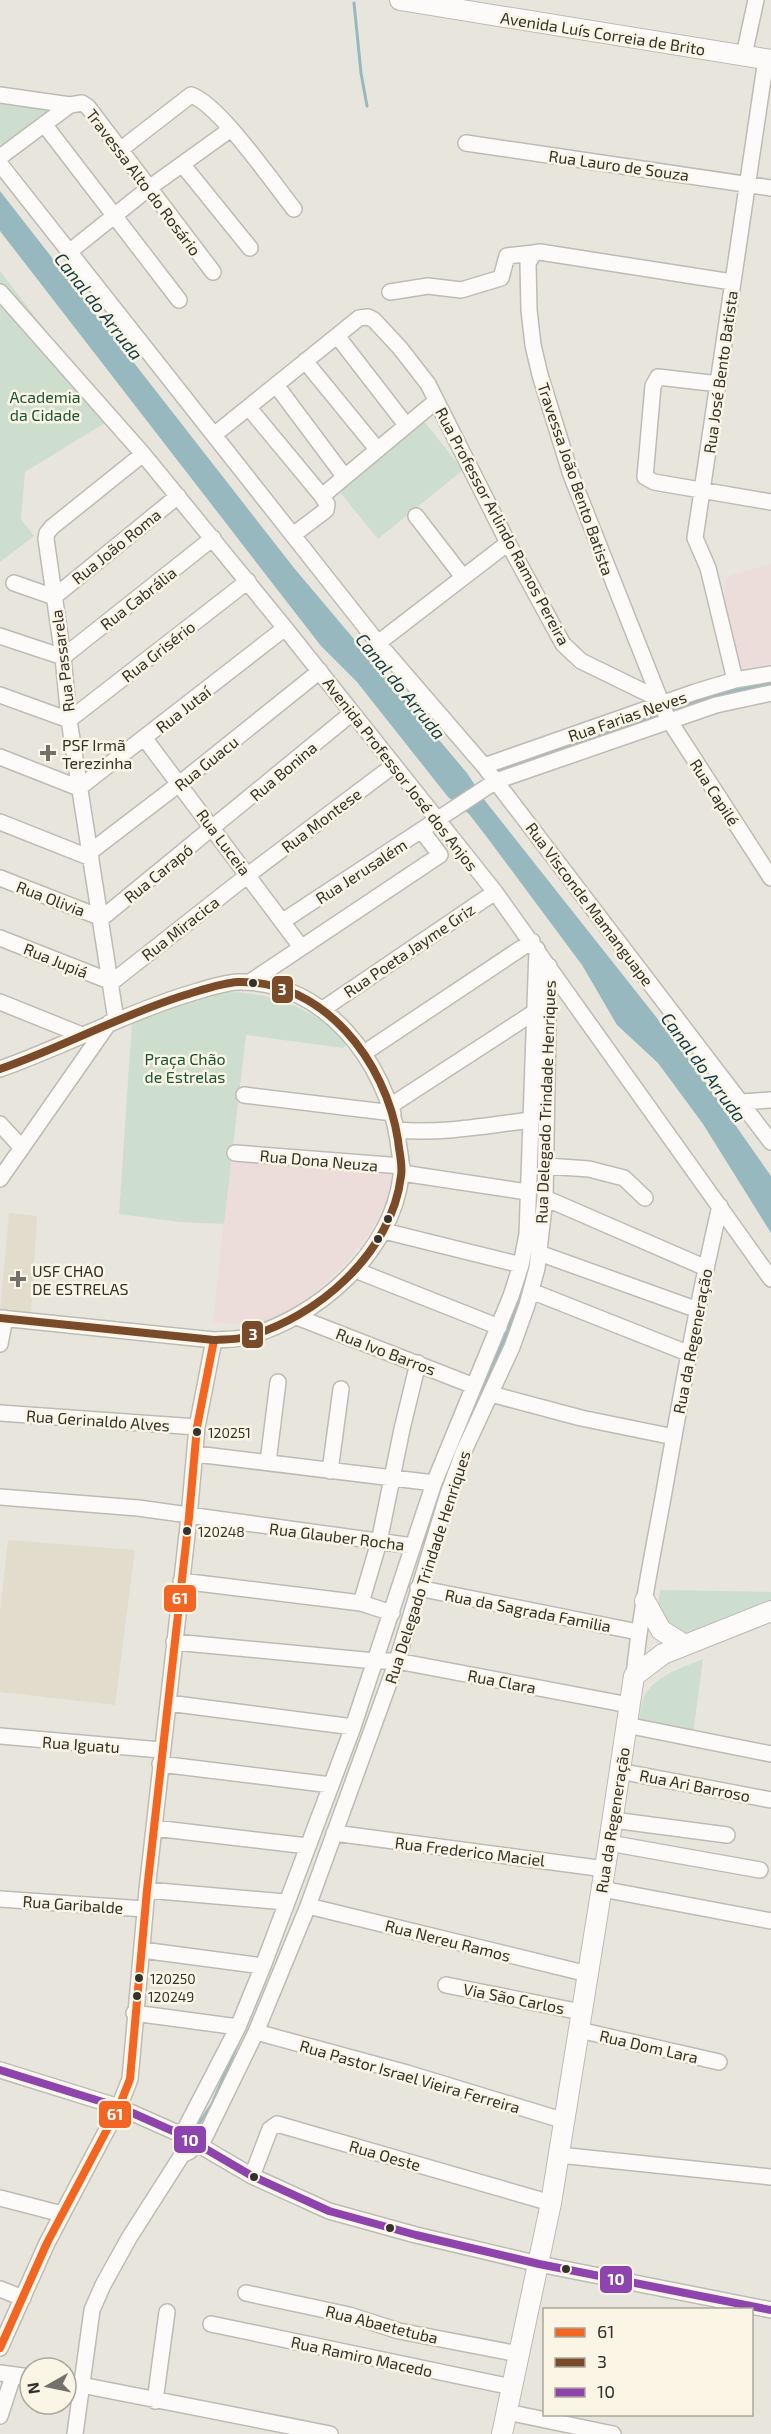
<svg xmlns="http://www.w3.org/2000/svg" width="771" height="2434" font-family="'Exo 2',sans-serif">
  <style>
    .built { fill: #e1dccc }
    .education { fill: #edddda }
    .green { fill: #cedece }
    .water { fill: #98b8c0 }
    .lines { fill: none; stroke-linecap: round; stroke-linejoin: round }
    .stream { stroke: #98b8c0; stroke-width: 3 }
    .canal { stroke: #98b8c0; stroke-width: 12 }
    .minor-casing { stroke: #bdbbb4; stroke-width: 18 }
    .major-casing { stroke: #bdbbb4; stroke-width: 22 }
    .minor { stroke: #fcfbfa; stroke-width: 15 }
    .major { stroke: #fcfbfa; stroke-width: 20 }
    .bus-1-casing { stroke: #faf5e5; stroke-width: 12 }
    .bus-2-casing { stroke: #faf5e5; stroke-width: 12 }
    .bus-3-casing { stroke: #faf5e5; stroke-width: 12 }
    .bus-1 { stroke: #f26522; stroke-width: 8 }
    .bus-2 { stroke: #7a4b2a; stroke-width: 8 }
    .bus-3 { stroke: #8e44ad; stroke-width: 8 }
    .poi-dot { fill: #73716a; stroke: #faf5e5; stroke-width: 2 }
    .bus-dot { fill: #34322c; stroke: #faf5e5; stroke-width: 2 }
    .labels { text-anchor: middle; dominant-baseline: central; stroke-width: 5; stroke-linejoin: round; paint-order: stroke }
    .bus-label { font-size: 14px; fill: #34322c; stroke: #faf5e5; text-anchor: start }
    .street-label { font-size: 16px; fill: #34322c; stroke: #faf5e5 }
    .park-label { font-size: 16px; fill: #195534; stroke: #faf5e5 }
    .poi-label { font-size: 16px; fill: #34322c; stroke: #faf5e5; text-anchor: start }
    .water-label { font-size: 18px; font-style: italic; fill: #113c48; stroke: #faf5e5 }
    .line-badge { stroke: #faf5e5; stroke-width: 2 }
    .badge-label { font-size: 16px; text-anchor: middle; font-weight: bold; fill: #fff }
  </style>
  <rect width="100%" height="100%" fill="#e8e5dd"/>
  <path class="built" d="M 9,1213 L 37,1216 L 31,1315 L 0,1312 Z
    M 8,1540 L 135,1550 L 115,1705 L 0,1692 L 0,1612 Z"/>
  <path class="education" d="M 771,564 L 771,664 L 742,669 L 725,622 L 725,580 L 729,576 Z
    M 231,1152 L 393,1163 L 391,1187 L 384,1208 L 369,1234 L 343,1267 L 308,1298 L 285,1314 L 256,1324 L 213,1323 Z"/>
  <path class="green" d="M 0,99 L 62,107 L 5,149 L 0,143 Z
    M 0,271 L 113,418 L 25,472 L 21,519 L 34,536 L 0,562 Z
    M 423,420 L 463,470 L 378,539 L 338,490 Z
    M 229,992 C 275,993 317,1010 348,1044 L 343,1048 L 246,1035 L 224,1224 L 180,1222 L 119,1214 L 132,1022 L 181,1001 Z
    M 660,1590 L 771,1592 L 771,1607 L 687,1635 L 674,1632 L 657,1612 Z
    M 703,1659 L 693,1734 L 639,1724 C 640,1714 641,1703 645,1695 C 656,1675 684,1667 703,1659 Z"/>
  <path class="water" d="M 0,191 L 294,568 L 467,773 L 486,802 L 687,1056 L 771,1176 L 771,1233 L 703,1124 L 658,1063 L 617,1025 L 582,965 L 486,836 L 469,814 L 448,797 L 357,682 L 321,646 L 0,231 Z"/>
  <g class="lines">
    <path class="stream" d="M 354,3 L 361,73 L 367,106
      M 192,2134 L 212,2104 L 239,2041"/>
    <path class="canal" d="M 501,768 L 743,686 L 771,682
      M 481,1388 L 517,1302 L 531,1257 L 538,1166"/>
    <defs>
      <path id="minor" d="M 744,55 L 756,0
        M 0,95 L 70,105
        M 44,124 L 179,300
        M 466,143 L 771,188
        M 120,150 L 191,95 C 219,104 273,183 294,209
        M 0,157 L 70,105 L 82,103 L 88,107 L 213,272
        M 0,164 L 378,643 L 484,766 L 771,1142
        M 182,164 L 250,248
        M 69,252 L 149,188 L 231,129
        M 732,282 L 540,252 L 534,253 L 528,263 L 529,310 L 533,345 L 540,375 L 571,475 L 667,717 L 771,878
        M 0,292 L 143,454 L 285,628 L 495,892 L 771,1279
        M 390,292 L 428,286 L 461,290 L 501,278 L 507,256 L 534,253
        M 338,337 L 406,425
        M 305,361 L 377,449
        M 719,384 L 658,377 L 653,386 L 645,477 L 654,482 L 771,502
        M 276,385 L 344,476
        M 249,408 L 322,496
        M 214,435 L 359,318 L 368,317 L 374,320 L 400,348 L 428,384 L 508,543 L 563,644 L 581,661 L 659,699
        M 416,516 L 463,577
        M 293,535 L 326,510 L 327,504 L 322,496 L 436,401
        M 14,583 L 54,597 L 178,496
        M 0,636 L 63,657 L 213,538
        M 378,643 L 508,543
        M 735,680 L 708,568 L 695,538 L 766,59
        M 0,695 L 69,720 L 248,581
        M 145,739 L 301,947
        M 0,757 L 79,788 L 285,628
        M 484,766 L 695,692 L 735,680 L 771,674
        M 0,822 L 91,858
        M 90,852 L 179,784 L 320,671
        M 0,878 L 102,918 L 352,713
        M 283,921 L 496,781 L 716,705 L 771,693
        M 0,938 L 112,982 L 248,875 L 394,765
        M 250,982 L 440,855 L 422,831
        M 0,1002 L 82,1035
        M 323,1009 L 495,892
        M 116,1020 L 69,720 L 63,657 L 46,539 L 47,533 L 52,527 L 143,454
        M 364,1053 L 532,941
        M 0,1069 C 63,1047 121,1015 185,995 C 202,990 221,983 238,982 C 324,980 386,1062 398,1140 C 399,1152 403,1165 401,1176 C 392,1253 317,1318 246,1337 C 236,1340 224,1339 214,1340 L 0,1318
        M 244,1095 L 393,1113
        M 741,1102 L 771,1100
        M 390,1106 L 533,1013
        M 0,1124 L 22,1148
        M 396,1130 C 441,1134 485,1126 530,1120
        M 235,1153 L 402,1166
        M 546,1166 L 589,1169 L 624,1178 L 645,1198
        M 402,1173 L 527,1192
        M 0,1179 L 109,1023
        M 545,1198 L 706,1268
        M 384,1231 L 521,1265
        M 539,1253 L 698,1310
        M 355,1270 L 499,1327
        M 531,1291 L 690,1354
        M 297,1317 L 474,1386
        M 0,1344 L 5,1318
        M 491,1394 L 581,1418 L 674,1437
        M 0,1413 L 197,1427
        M 196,1454 L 434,1483
        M 268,1462 L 278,1382
        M 330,1471 L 341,1389
        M 0,1497 L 138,1508 L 413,1546
        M 181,1581 L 361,1603 L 392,1613
        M 418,1588 L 638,1632
        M 361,1603 L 379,1542 L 402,1429 L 418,1363
        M 174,1642 L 375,1661 L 397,1661 L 629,1705
        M 634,1676 C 640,1614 653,1553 664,1492 C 681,1396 698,1300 720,1206
        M 168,1703 L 353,1727
        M 626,1725 L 771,1754
        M 0,1736 L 161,1750
        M 160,1764 L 331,1785
        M 619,1771 L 771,1800
        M 613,1820 L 727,1835
        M 154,1828 L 307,1846
        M 334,1833 L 605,1869
        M 609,1843 L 760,1870
        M 602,1889 L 771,1921
        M 147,1890 L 285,1902
        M 0,1899 L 145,1909
        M 308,1906 L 588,1974
        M 142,1950 L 263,1966
        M 446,1985 L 581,2012
        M 134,2013 L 238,2027
        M 579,2030 L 719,2062
        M 256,2032 L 407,2073 L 565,2121
        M 0,2070 L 119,2107 L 182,2135 L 252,2176 L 329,2211 L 416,2235 L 539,2264 L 771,2310
        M 201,2145 L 256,2032 L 308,1906 L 397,1661 L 448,1494 L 463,1453 L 512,1347 L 527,1305 L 537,1268 L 545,1198 L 549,966
        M 182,2155 L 182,2135 L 238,2027 L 263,1966 L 353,1727 L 434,1483 L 511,1296 L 521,1265 L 527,1234 L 537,949
        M 559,2155 L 771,2177
        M 252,2176 L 270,2129 L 277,2124 L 551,2203
        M 0,2198 L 62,2214
        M 0,2289 L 23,2298
        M 246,2293 L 349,2315 L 399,2331 L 519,2354
        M 211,2324 L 512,2387
        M 0,2348 L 47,2243 L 119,2107 L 130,2079 L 147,1890 L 189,1517 L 197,1427 L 214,1340
        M 0,2373 L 30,2377
        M 66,2382 L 330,2434
        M 155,2401 L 167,2312
        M 507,2412 L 613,2434
        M 0,2416 L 13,2376
        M 75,2434 L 92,2310 L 103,2285 L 129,2238 L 182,2155 L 190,2151"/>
      <path id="major" d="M 400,0 L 771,60
        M 645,1601 L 661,1630 L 683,1644
        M 502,2434 L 551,2203 L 609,1843 L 634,1676 L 663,1654 L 771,1611"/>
    </defs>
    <use href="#minor" class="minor-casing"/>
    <use href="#major" class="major-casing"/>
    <use href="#minor" class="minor"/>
    <use href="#major" class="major"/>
    <defs>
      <path id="bus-1" d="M 0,2348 L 47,2243 L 119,2107 L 130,2079 L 147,1890 L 189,1517 L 197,1427 L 214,1340"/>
      <path id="bus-2" d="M 0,1069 C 63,1047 121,1015 185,995 C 202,990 221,983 238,982 C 324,980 386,1062 398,1140 C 399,1152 403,1165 401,1176 C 392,1253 317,1318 246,1337 C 236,1340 224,1339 214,1340 L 0,1318"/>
      <path id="bus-3" d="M 0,2070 L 119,2107 L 182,2135 L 252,2176 L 329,2211 L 416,2235 L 539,2264 L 771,2310"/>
    </defs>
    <use href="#bus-1" class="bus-1-casing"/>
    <use href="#bus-2" class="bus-2-casing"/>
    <use href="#bus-3" class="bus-3-casing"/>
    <use href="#bus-1" class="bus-1"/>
    <use href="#bus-2" class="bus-2"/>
    <use href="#bus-3" class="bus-3"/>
  </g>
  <g class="poi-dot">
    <path d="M45 744h6v6h6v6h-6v6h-6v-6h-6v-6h6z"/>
    <path d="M15 1270h6v6h6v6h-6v6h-6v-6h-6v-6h6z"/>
  </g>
  <g class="bus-dot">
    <circle cx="253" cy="983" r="5"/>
    <circle cx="388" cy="1219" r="5"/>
    <circle cx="378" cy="1239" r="5"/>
    <circle cx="197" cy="1432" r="5"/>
    <circle cx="187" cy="1531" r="5"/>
    <circle cx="139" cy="1978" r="5"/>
    <circle cx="137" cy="1996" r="5"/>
    <circle cx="254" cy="2177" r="5"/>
    <circle cx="390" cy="2228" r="5"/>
    <circle cx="566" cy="2269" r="5"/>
  </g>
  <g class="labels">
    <g class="bus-label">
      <text x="208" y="1432">120251</text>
      <text x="198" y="1531">120248</text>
      <text x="150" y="1978">120250</text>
      <text x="148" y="1996">120249</text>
    </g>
    <g class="street-label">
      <text transform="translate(603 33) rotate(9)">Avenida Luís Correia de Brito</text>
      <text transform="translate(619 165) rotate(8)">Rua Lauro de Souza</text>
      <text transform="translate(144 182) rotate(53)">Travessa Alto do Rosário</text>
      <text transform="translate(720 372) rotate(-82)">Rua José Bento Batista</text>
      <text transform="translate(576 479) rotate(71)">Travessa João Bento Batista</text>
      <text transform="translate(503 526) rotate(62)">Rua Professor Arlindo Ramos Pereira</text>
      <text transform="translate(116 546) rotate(-39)">Rua João Roma</text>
      <text transform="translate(138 598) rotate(-38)">Rua Cabrália</text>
      <text transform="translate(158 651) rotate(-38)">Rua Grisério</text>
      <text transform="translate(62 661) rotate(-97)">Rua Passarela</text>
      <text transform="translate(183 709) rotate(-38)">Rua Jutaí</text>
      <text transform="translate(627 716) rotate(-19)">Rua Farias Neves</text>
      <text transform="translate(206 763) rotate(-39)">Rua Guacu</text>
      <text transform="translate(283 771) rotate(-40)">Rua Bonina</text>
      <text transform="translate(401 774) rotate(52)">Avenida Professor José dos Anjos</text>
      <text transform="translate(715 792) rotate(57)">Rua Capilé</text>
      <text transform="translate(321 820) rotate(-37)">Rua Montese</text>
      <text transform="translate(224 842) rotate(53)">Rua Luceia</text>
      <text transform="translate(361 871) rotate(-33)">Rua Jerusalém</text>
      <text transform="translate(158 873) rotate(-39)">Rua Carapó</text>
      <text transform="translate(51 898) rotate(21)">Rua Olivia</text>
      <text transform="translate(590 904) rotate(53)">Rua Visconde Mamanguape</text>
      <text transform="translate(180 928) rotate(-38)">Rua Miracica</text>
      <text transform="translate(409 950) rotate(-34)">Rua Poeta Jayme Griz</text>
      <text transform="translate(56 960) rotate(22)">Rua Jupiá</text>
      <text transform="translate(545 1102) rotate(-88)">Rua Delegado Trindade Henriques</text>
      <text transform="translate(319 1160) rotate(5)">Rua Dona Neuza</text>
      <text transform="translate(692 1341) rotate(-79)">Rua da Regeneração</text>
      <text transform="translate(386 1351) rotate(21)">Rua Ivo Barros</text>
      <text transform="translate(98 1420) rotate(4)">Rua Gerinaldo Alves</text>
      <text transform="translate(337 1536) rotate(7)">Rua Glauber Rocha</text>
      <text transform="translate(427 1567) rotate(-72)">Rua Delegado Trindade Henriques</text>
      <text transform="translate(528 1610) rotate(11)">Rua da Sagrada Familia</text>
      <text transform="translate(502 1681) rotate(11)">Rua Clara</text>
      <text transform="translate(81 1744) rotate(4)">Rua Iguatu</text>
      <text transform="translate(695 1785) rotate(11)">Rua Ari Barroso</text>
      <text transform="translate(612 1820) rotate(-81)">Rua da Regeneração</text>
      <text transform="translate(470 1851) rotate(7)">Rua Frederico Maciel</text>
      <text transform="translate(73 1904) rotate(4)">Rua Garibalde</text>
      <text transform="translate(448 1940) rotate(14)">Rua Nereu Ramos</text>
      <text transform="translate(514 1998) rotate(11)">Via São Carlos</text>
      <text transform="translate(649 2046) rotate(13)">Rua Dom Lara</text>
      <text transform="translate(410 2076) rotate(16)">Rua Pastor Israel Vieira Ferreira</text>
      <text transform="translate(385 2155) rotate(16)">Rua Oeste</text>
      <text transform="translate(382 2324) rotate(14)">Rua Abaetetuba</text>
      <text transform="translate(362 2356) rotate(12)">Rua Ramiro Macedo</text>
    </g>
    <g class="park-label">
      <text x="45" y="396">Academia<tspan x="45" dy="18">da Cidade</tspan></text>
      <text x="185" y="1058">Praça Chão<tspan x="185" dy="18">de Estrelas</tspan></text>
    </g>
    <g class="poi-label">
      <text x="62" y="744">PSF Irmã<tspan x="62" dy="18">Terezinha</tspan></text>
      <text x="32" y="1270">USF CHAO<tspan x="32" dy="18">DE ESTRELAS</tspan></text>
    </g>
    <g class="water-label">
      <text transform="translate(99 306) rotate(52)">Canal do Arruda</text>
      <text transform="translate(401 686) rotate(51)">Canal do Arruda</text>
      <text transform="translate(704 1067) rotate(54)">Canal do Arruda</text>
    </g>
  </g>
  <g class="line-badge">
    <rect x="271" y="975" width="23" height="29" rx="6" fill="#7a4b2a"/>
    <rect x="241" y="1320" width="23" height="29" rx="6" fill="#7a4b2a"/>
    <rect x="163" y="1584" width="34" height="29" rx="6" fill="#f26522"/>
    <rect x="98" y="2100" width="34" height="29" rx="6" fill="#f26522"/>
    <rect x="173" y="2125" width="34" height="29" rx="6" fill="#8e44ad"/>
    <rect x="599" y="2265" width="34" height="29" rx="6" fill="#8e44ad"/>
  </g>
  <g class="badge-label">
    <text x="282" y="995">3</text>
    <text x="253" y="1340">3</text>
    <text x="180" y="1604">61</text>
    <text x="115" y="2120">61</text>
    <text x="190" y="2146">10</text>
    <text x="616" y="2285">10</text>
  </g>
  <rect x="543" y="2308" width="210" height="108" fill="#faf5e5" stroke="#aba79b" stroke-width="1.5"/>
  <rect x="555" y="2328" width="30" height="9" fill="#f26522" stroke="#aba79b" stroke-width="1.5"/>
  <text x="597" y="2338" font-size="18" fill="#34322c">61</text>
  <rect x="555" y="2358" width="30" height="9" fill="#7a4b2a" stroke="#aba79b" stroke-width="1.5"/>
  <text x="597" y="2368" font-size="18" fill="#34322c">3</text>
  <rect x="555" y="2388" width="30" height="9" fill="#8e44ad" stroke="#aba79b" stroke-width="1.5"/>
  <text x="597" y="2398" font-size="18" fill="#34322c">10</text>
  <g transform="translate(48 2386) rotate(261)"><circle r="28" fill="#faf5e5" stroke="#aba79b" stroke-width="1.5"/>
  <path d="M0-4.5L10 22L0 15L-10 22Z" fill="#73716a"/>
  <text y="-9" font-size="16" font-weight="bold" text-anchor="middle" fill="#34322c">N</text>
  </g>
</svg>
